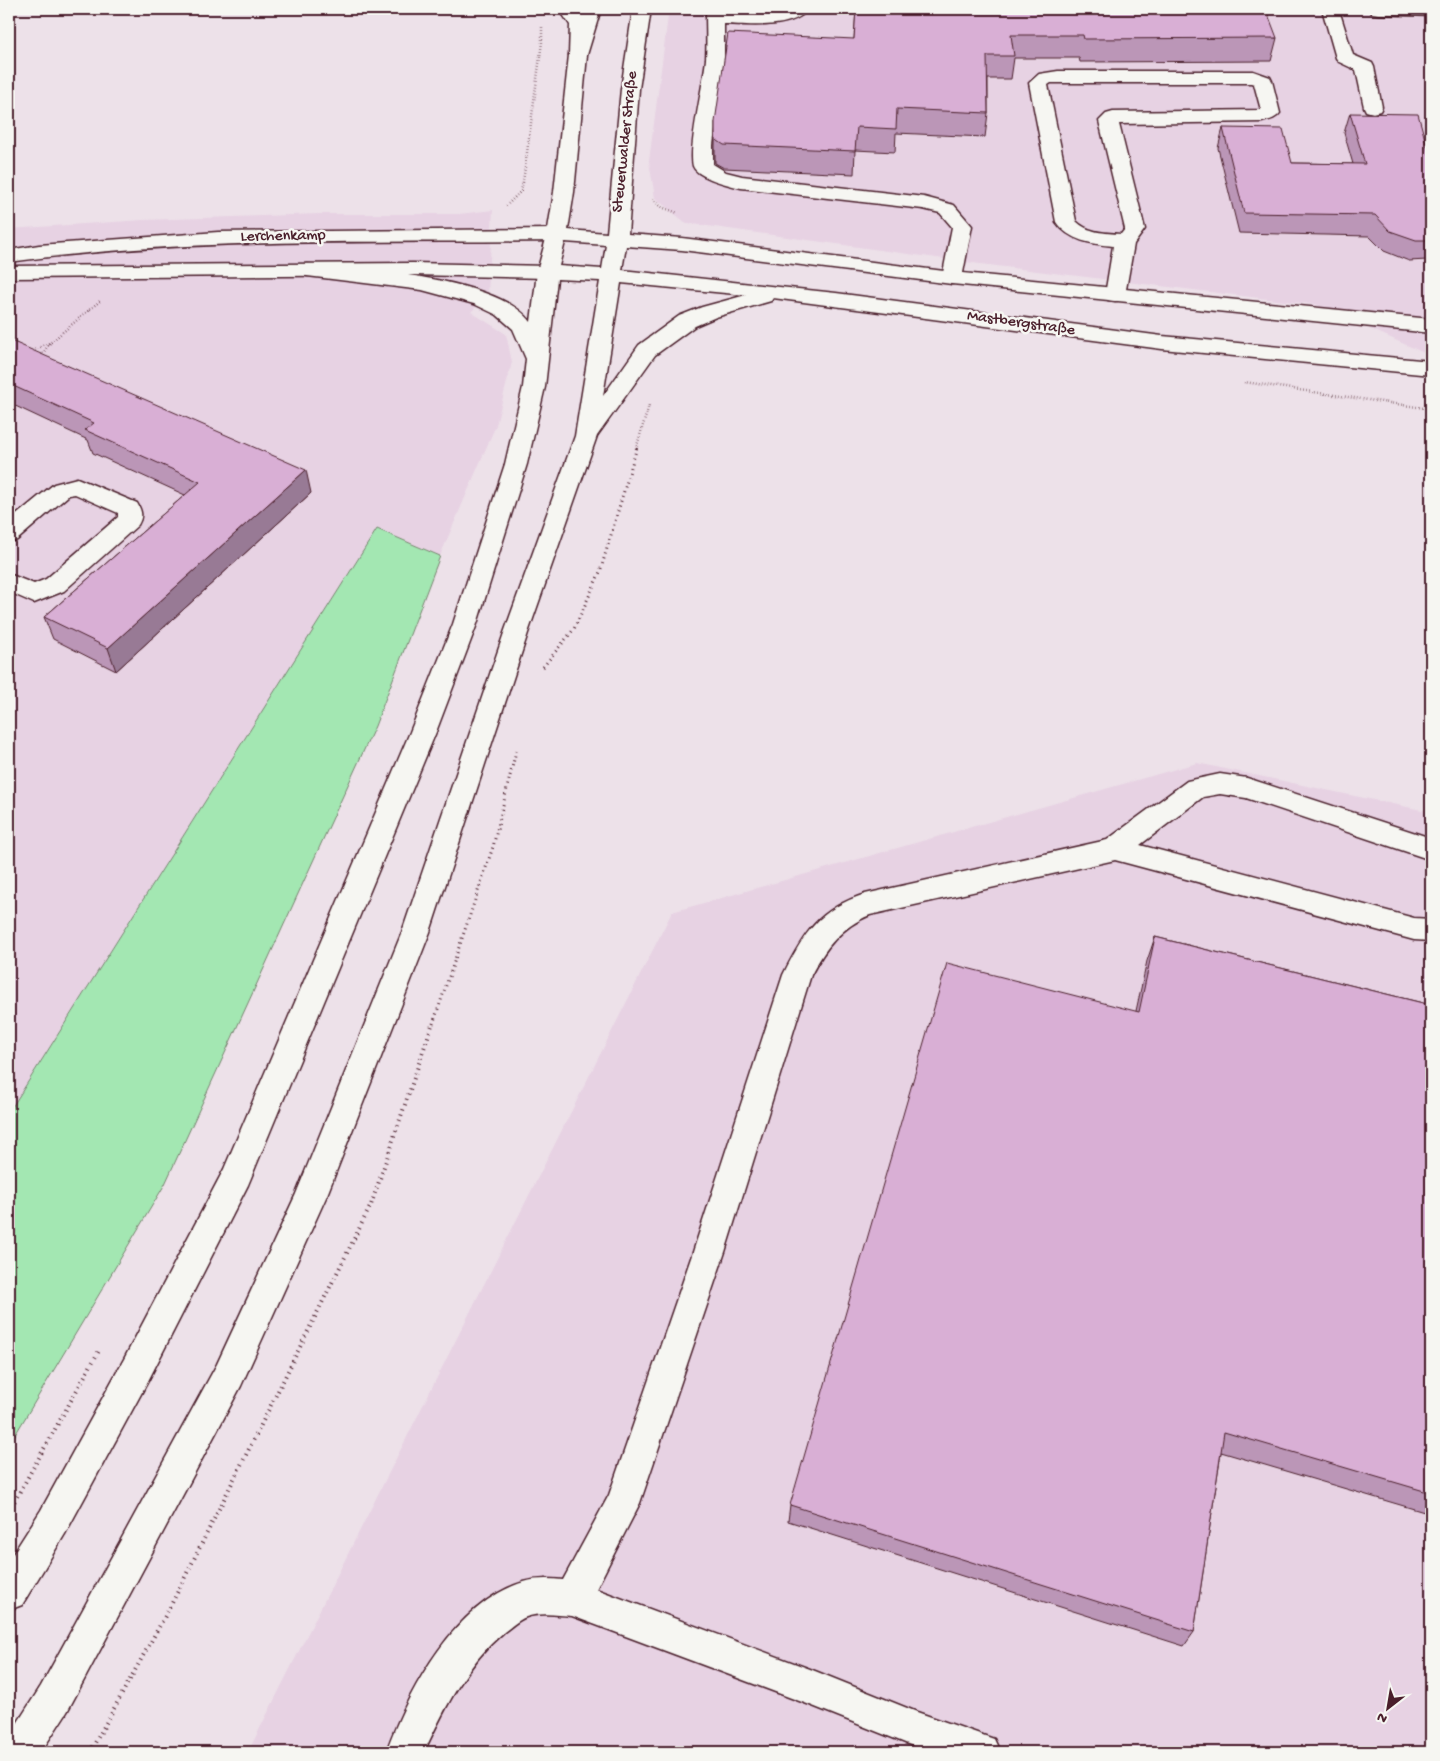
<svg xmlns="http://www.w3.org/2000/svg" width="1440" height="1761" font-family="'Gochi Hand',sans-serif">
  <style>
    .built { fill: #e7d2e3 }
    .green { fill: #a3e7b2; stroke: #76836e }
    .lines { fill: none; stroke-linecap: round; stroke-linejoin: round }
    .minor-casing { stroke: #4a1f2b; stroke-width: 3 }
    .major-casing { stroke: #4a1f2b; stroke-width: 3 }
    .highway-casing { stroke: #4a1f2b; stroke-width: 3 }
    .path-far2 { stroke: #4a1f2b; stroke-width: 2.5; stroke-dasharray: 0.5 2.5; stroke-linecap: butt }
    .path-far1 { stroke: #4a1f2b; stroke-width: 3; stroke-dasharray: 1 4; stroke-linecap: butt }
    .path { stroke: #4a1f2b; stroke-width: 4; stroke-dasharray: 1 4.5; stroke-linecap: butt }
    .minor { fill: #f6f6f2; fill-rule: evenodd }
    .major { fill: #f6f6f2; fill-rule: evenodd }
    .highway { fill: #f6f6f2; fill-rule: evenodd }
    .wall { fill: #bb96b7; stroke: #4a1f2b }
    .shaded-wall { fill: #987a95; stroke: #4a1f2b }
    .building { fill: #d9afd5; stroke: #4a1f2b }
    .labels { text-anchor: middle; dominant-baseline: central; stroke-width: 5; stroke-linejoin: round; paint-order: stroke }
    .far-street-label { font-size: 16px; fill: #4a1f2b; stroke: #f6f6f2 }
  </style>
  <rect width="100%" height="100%" fill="#ede1e9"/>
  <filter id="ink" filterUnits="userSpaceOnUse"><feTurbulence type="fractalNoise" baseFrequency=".02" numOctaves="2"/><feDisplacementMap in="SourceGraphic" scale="10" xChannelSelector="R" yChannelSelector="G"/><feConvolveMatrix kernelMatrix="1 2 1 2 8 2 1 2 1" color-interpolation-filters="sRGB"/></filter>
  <g filter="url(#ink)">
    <path class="built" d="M 669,9 L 1431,9 L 1431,356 L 1317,305 L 980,264 L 686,223 L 655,198 L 649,161 Z
      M 493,210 L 488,294 L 471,312 L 506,334 L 512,362 L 496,425 L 440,556 L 377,529 L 9,1112 L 9,229 L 143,220 L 320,214 L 459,214 Z
      M 1197,763 L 1431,812 L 1431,1752 L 248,1752 L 672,912 Z"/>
    <path class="green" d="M 377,529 L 440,556 L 375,726 L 165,1184 L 9,1445 L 9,1112 Z"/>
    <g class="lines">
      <defs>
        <path id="minor" d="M 706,9 L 724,9 L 724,13 L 760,15 L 780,13 L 788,9 L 808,9 C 793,30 747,25 724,24 L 724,58 L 713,145 L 713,164 L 726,172 L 742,176 L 924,197 L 954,205 L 972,226 L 962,278 L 959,282 L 952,284 L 945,282 L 942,278 L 952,227 L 940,213 L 923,209 L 741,188 C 730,185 697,178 693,166 C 688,148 704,82 706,59 C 707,43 706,25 706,9 Z
          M 1322,9 L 1343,9 L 1340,13 L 1353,55 L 1372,63 L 1374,67 L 1382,107 L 1380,111 L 1373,113 L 1366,111 L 1364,107 L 1356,70 L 1339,62 L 1336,58 Z
          M 1369,9 L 1431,9 L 1431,16 L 1378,14 L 1372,13 Z
          M 1058,71 L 1253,71 L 1270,77 L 1272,81 L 1280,113 C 1276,119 1269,120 1262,122 L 1119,124 L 1145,229 L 1134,244 L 1125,295 L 1122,300 L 1115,301 L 1108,300 L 1105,295 L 1113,246 C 1092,244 1069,241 1056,222 L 1029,83 L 1039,74 ZM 1051,83 L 1251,83 L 1254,84 L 1261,110 L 1113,112 L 1106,114 L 1099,121 L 1125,229 L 1121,234 C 1105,233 1088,233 1076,221 L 1048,85 Z
          M 557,229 L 564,231 L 567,235 L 564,239 L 557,241 C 375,243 190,237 9,262 L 9,250 L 39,245 L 218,232 Z
          M 413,263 L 547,266 L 554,268 L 557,272 L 554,276 L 547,278 L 413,275 L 9,278 L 9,266 Z
          M 77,478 L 137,503 C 142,511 143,517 138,525 L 64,591 L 34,603 L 9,592 L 9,574 L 34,584 L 46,579 L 118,517 L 118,513 L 75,494 L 69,495 L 17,540 L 9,542 L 9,521 L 54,484 Z
          M 1220,774 L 1247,778 L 1431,838 L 1431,860 L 1246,798 L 1220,794 L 1203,797 L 1140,845 L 1414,918 L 1431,919 L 1431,941 L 1414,940 L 1115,860 L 870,915 C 841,927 825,948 811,975 L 725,1252 L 640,1503 L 596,1589 L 810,1669 L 917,1712 L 994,1739 L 1000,1752 L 928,1752 L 810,1705 L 572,1616 C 558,1615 540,1612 526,1617 C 518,1620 511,1627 504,1632 C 466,1664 445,1708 424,1752 L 386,1752 C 409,1689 456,1602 524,1582 C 537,1578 550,1579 563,1580 L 609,1495 L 693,1252 L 783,975 C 804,933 819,909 865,894 L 1107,840 L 1187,781 Z"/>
        <path id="major" d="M 583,9 L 601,9 L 587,55 L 574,192 L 568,230 L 607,233 L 621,89 L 633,9 L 651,9 L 639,89 L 628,234 L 682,238 L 952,272 L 1431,319 L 1431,333 L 952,284 L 682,250 L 626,246 L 622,270 L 836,293 L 1162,336 L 1431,361 L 1431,375 L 1162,349 L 773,298 L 771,301 L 716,317 L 695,326 L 655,355 L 597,436 L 528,633 L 430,932 L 327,1195 L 241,1386 L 67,1712 L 41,1752 L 9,1752 L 9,1736 L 41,1686 L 217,1364 L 296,1194 L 402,932 L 504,633 L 575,436 L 600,281 L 557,279 L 545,387 L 527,464 L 477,624 L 436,732 L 248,1185 L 148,1381 L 65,1534 L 22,1605 L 9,1610 L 9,1560 L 41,1510 L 124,1359 L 224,1169 L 410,732 L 453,624 L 505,464 L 523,387 L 526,359 L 513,329 L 497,315 L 474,304 L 422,290 L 307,276 L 300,274 L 297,270 L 300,266 L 307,264 C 360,269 498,277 531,322 L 537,272 L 547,235 L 554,192 L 569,55 ZM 565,242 L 606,245 L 602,269 L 559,266 ZM 621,283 L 746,295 L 702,307 L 679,316 L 639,345 L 603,396 Z"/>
        <path id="highway" d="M 559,9 L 577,9 L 588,25 L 587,55 L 584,59 L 578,60 L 572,59 L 569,55 L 570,25 Z"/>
      </defs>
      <use href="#minor" class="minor-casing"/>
      <use href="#major" class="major-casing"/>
      <use href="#highway" class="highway-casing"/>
      <path class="path-far2" d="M 653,199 L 661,207 L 678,213
        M 506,206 L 521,191 L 523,182 L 542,42 L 542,25
        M 32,351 L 51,342 L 101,300
        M 41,356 L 50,343
        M 1244,382 L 1431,409
        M 636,449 L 649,405"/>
      <path class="path-far1" d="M 543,667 L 574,629 L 600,572 L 637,447
        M 433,1024 L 493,847 L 516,751"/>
      <path class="path" d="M 9,1511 L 100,1349
        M 90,1752 L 170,1607 L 371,1205 L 433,1022"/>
      <use href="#minor" class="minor"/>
      <use href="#major" class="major"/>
      <use href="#highway" class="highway"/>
    </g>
    <path class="wall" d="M 856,9 L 1277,38 L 1271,61 L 1080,62 L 1079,58 L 1014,58 L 1011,79 L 988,79 L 988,113 L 985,137 L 896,133 L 895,152 L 855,150 L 854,174 L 724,168 L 715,163 L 715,122 L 854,39 Z
      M 1350,113 L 1431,161 L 1431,257 L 1427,260 L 1409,261 L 1384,251 L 1369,236 L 1239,233 L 1218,148 L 1223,128 L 1292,163 L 1353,164 L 1344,133 Z
      M 9,340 L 311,493 L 116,671 L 53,639 L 44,617 L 185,495 L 93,453 L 88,440 L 9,403 Z
      M 1155,937 L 1431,1005 L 1431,1514 L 1221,1452 L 1194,1632 L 1184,1646 L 788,1521 L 790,1505 L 1136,1011 L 1147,961 Z"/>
    <path class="shaded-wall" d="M 1431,247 L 1431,257 L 1427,260 Z
      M 306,470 L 311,493 L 116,671 L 108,648 Z"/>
    <path class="building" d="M 856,9 L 1266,9 L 1277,38 L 1084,39 L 1083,35 L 1011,35 L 1014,56 L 987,56 L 988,113 L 897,109 L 896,129 L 857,127 L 855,151 L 724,145 L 715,139 L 715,122 L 728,33 L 854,39 Z
      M 1350,113 L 1418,114 L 1431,161 L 1431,240 L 1416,240 L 1390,231 L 1375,215 L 1244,213 L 1223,128 L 1283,129 L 1292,163 L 1365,164 Z
      M 9,340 L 306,470 L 108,648 L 44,617 L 200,482 L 85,430 L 94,423 L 9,384 Z
      M 1155,937 L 1431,1005 L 1431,1493 L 1224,1432 L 1194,1632 L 790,1505 L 947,963 L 1139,1012 Z"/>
  </g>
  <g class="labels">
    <g class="far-street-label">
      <text transform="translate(626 142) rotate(-84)">Steuerwalder Straße</text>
      <text transform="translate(283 237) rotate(-1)">Lerchenkamp</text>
      <text transform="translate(1021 324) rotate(8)">Mastbergstraße</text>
    </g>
  </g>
  <rect width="1440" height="1761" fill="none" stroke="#f6f6f2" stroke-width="30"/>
  <rect x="15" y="15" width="1410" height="1731" fill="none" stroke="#4a1f2b" stroke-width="2" filter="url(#ink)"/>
  <g transform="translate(1388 1708) rotate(211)" stroke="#f6f6f2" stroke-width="4" paint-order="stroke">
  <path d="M0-4L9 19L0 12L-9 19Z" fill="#4a1f2b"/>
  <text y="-8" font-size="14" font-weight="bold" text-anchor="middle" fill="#4a1f2b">N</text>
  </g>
</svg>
